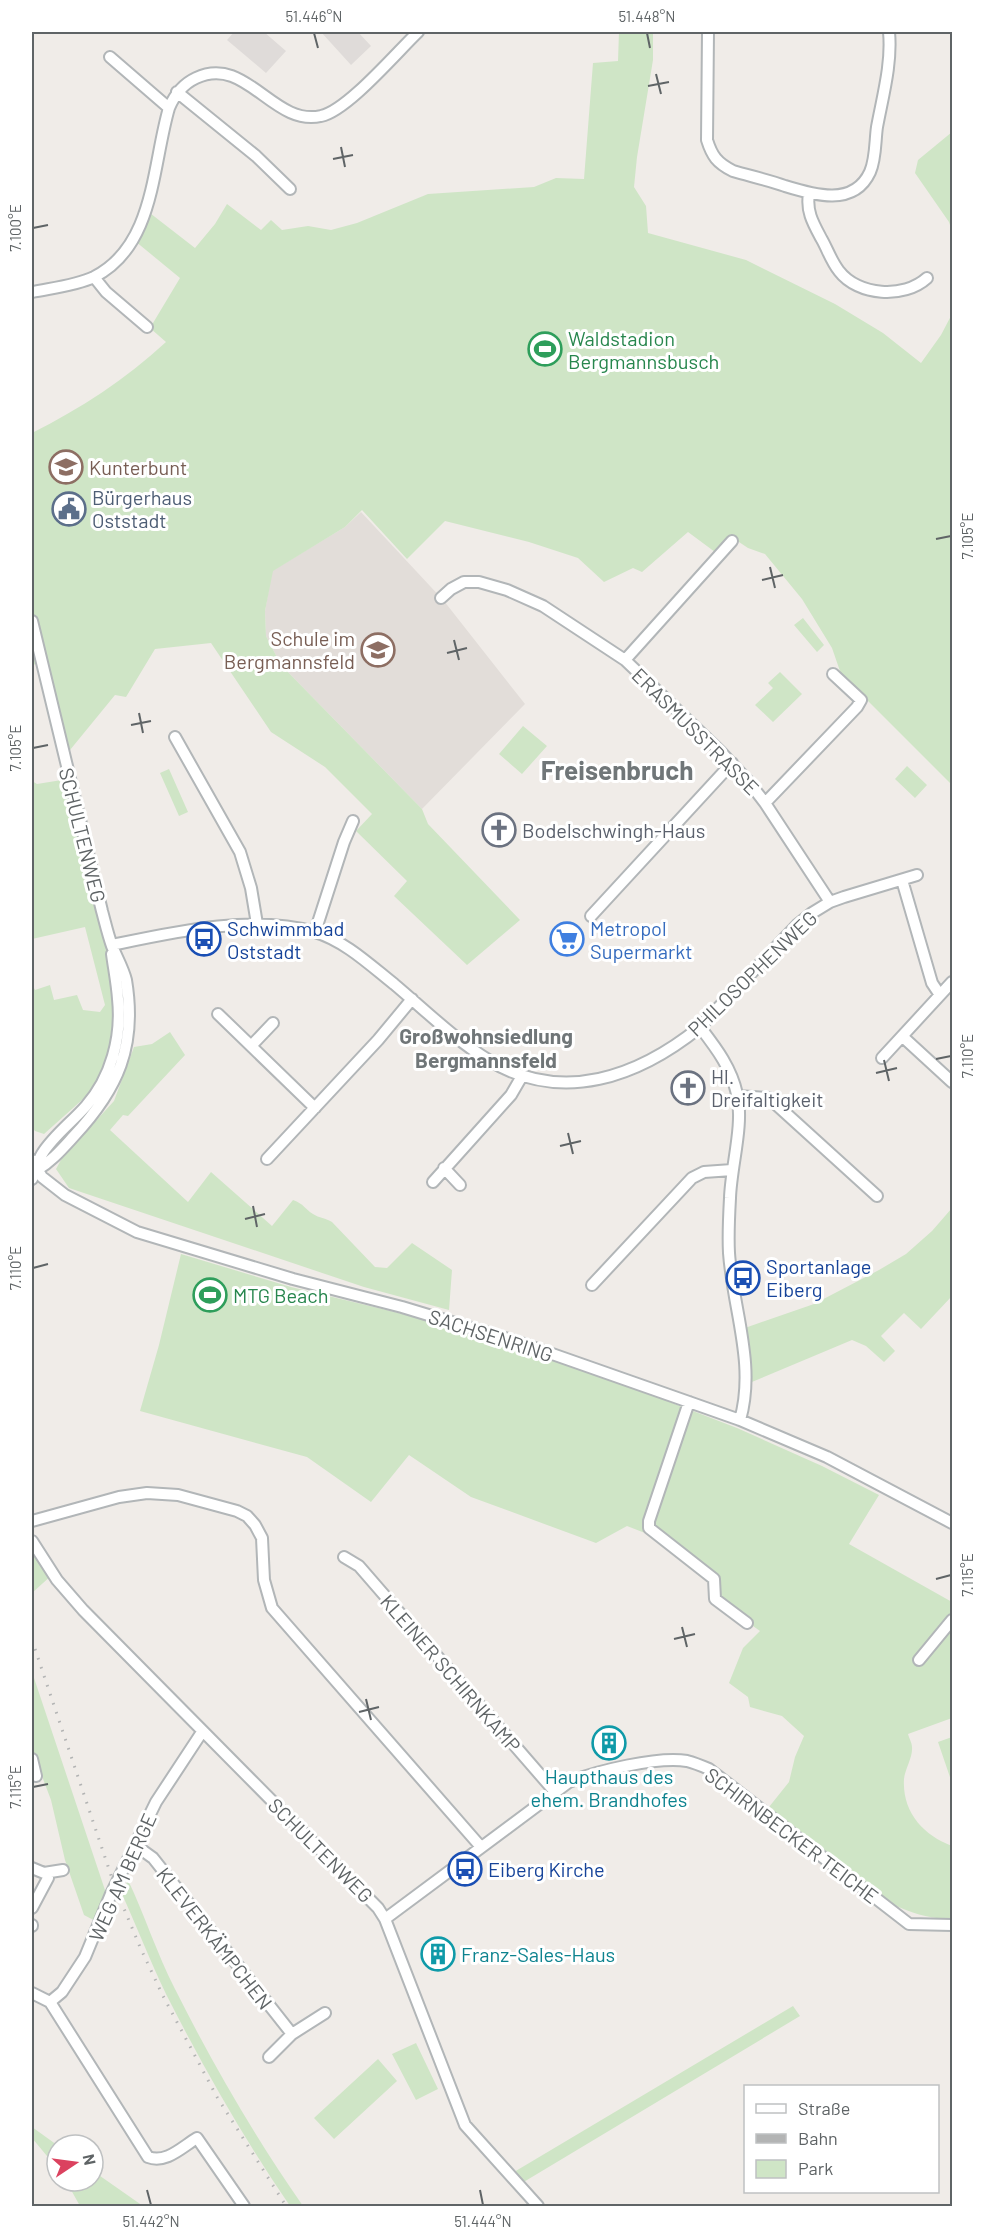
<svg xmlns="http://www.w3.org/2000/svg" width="984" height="2238" font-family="Barlow,sans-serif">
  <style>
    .industrial { fill: #dfdbd9 }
    .education { fill: #e2ddd9 }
    .green { fill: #cfe5c6 }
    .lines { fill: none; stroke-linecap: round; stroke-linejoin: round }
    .minor-casing { stroke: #b2b6b8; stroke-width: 14 }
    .minor { stroke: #fff; stroke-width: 10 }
    .rail { stroke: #b3b4b4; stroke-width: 3; stroke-dasharray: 1.5 8; stroke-linecap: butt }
    .ticks { fill: none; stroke: #5f6466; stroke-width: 2 }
    .labels { text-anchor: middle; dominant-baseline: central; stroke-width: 6; stroke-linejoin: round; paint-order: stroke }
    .leisure-label { font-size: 20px; fill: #27864d; stroke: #fff; text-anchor: start }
    .education-label { font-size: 20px; fill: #785e54; stroke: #fff; text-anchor: start }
    .service-label { font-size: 20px; fill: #4e5e75; stroke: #fff; text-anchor: start }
    .street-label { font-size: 20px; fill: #5f6466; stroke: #fff }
    .worship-label { font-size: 20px; fill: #5b616d; stroke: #fff; text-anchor: start }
    .transit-label { font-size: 20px; fill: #164399; stroke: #fff; text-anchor: start }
    .shop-label { font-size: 20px; fill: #366cbe; stroke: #fff; text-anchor: start }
    .culture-label { font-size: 20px; fill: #0d838f; stroke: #fff }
    .neighbourhood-label { font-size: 21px; font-weight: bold; fill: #707678; stroke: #fff }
    .district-label { font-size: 26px; font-weight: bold; fill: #707678; stroke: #fff }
    .neatline { fill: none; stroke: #5f6466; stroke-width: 2 }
    .ticks-label { font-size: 15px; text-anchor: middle; fill: #5f6466 }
  </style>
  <rect width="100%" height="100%" fill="#f0ece8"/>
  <path class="industrial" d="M 234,32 L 264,32 L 286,51 L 266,73 L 227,40 Z
    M 321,32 L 358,32 L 371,46 L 351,65 Z"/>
  <path class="education" d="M 361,512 L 444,601 L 525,704 L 422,809 L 281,665 L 266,636 L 265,611 L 272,571 L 345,527 Z"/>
  <path class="green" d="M 619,32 L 653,32 L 653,60 L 637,157 L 634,187 L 646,206 L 648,233 L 746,260 L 835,304 L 883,333 L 921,363 L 941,335 L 952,314 L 952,785 L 841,674 L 832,648 L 802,599 L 765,554 L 748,548 L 733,538 L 715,552 L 688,532 L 642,572 L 633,568 L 604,582 L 578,558 L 529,542 L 445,521 L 407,559 L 362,510 L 345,527 L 273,571 L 265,611 L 266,636 L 281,665 L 422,809 L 428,824 L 520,920 L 467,965 L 394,896 L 407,881 L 356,831 L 372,814 L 325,767 L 271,732 L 211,643 L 155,649 L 126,697 L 115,695 L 70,750 L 41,663 L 32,665 L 32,433 C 80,409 126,379 166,342 L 150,328 L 180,278 L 135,241 L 146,210 L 195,248 L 215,224 L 227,204 L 261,230 L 271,220 L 282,230 L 308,226 L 331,230 L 357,223 L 428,194 L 534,187 L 556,178 L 584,179 L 593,63 L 618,61 Z
    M 952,132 L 952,231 L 949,222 L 915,173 L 918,160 Z
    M 803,618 L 824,645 L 817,652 L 794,625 Z
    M 780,672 L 802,694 L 773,722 L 755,705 L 773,688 L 768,683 Z
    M 523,726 L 547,746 L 522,774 L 499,754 Z
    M 907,766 L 927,785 L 915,798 L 895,779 Z
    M 169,769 L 188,812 L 179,816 L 160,773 Z
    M 68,779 L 111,945 L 118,1034 L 102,1082 L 44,1134 L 35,1131 L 32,1127 L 32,984 L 35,990 L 50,985 L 54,1000 L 77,995 L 83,1010 L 100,1012 L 105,1005 L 85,927 L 32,939 L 32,781 L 37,784 Z
    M 170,1032 L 185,1055 L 128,1116 L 123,1115 L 110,1130 L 188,1202 L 211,1172 L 272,1226 L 293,1200 C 304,1204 305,1209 313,1214 C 319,1218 326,1218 332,1222 L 375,1267 L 387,1268 L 412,1243 L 452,1270 L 449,1310 L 364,1287 L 69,1188 L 56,1169 L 62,1158 L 114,1101 L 134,1047 L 152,1044 Z
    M 952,1208 L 952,1296 L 921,1329 L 904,1313 L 881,1336 L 895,1351 L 884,1362 L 866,1346 L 852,1340 L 747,1384 L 742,1329 L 814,1304 L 879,1270 L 906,1254 L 932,1231 Z
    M 181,1254 L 291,1287 L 403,1314 L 520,1348 L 641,1391 L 737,1428 L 822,1466 L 879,1495 L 849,1544 L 952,1602 L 952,1718 L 908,1734 C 909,1738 912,1743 912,1747 C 913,1757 905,1769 904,1779 C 902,1812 923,1835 952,1846 L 952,1919 C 885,1920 816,1852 765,1812 L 789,1782 L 795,1757 L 804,1736 L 782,1716 L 750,1707 L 748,1697 L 729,1683 L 743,1648 L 760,1631 L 715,1599 L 714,1578 L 668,1542 L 627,1526 L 596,1543 L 471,1497 L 409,1455 L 371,1502 L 307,1457 L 140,1411 L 159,1345 Z
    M 32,1542 L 53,1574 L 32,1593 Z
    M 32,1672 L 108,1899 L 99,1923 L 84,1915 L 65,1860 L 51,1800 L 34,1755 L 32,1753 Z
    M 952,1737 L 952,1783 L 938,1742 Z
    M 128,1880 C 145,1916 157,1954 175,1989 C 213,2065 255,2137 303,2206 L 290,2206 C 244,2139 203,2067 166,1994 C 150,1961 137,1927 122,1894 Z
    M 793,2006 L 800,2016 L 522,2183 L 509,2175 Z
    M 416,2043 L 438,2089 L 416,2100 L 392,2054 Z
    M 378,2059 L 397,2081 L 334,2139 L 314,2118 Z
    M 32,2127 L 57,2145 L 57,2168 L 32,2138 Z
    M 93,2171 L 143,2206 L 80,2206 L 66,2181 L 93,2181 Z"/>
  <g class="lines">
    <defs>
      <path id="minor" d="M 708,32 L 707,140 C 712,156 717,163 733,171 C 750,176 768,180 785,186 C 814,195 854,207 870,172 C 876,159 875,140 877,127 C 883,95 892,63 889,32
        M 110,57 L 169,108
        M 177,92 L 256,156 L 290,189
        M 809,194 C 806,211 813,223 821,238 C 827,248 831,261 839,271 C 858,296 904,299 927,278
        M 94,277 L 106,292 L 147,327
        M 32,292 C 51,288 75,286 94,277 C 155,246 152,166 169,108 C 175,94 183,84 196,78 C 246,54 273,127 321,116 C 347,111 397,52 418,32
        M 441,598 L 451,589 L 464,582 L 479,582 L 507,590 L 543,606 L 625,660 L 720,751 L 749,782 L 765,803 L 830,902
        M 32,621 L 102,911 C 105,922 108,935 112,946 C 117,958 123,968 126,980 C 137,1046 118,1089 74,1136 C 62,1149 52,1161 37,1170
        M 625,660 L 732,541
        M 175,737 L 240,852 L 251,888 L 257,924
        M 765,803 L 857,707 L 861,700 L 833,674
        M 902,880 L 932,983 L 940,995
        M 591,916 L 732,763
        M 315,932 L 344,842 L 353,821
        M 112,945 C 174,932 252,914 315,932 C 345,941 370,965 394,984 C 425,1010 455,1040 490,1061 C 563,1104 638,1077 700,1027 L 797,925 L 812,913 L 830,902 L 844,897 L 917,875
        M 218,1014 L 315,1108
        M 700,1027 C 716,1048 731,1067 737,1094 C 744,1125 731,1166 730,1198 C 729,1216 728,1235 729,1253 C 733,1310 756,1364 740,1420
        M 903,1037 L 952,1082
        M 251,1046 L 273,1023
        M 882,1058 L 952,982
        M 737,1096 L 769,1098 L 877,1196
        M 267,1159 L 378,1040 L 412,999
        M 32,1160 L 42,1177 L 65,1195 L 137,1232 L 293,1279 L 402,1307 L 521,1343 L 689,1402 L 740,1420 L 827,1457 L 952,1523
        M 444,1168 L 460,1185
        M 32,1179 C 36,1171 37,1162 42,1154 C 53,1136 72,1122 86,1106 C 111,1078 122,1037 118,999 C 117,984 114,969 112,954
        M 433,1182 L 511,1095 L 522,1076
        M 592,1285 L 692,1178 L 704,1172 L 732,1170
        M 689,1402 L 649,1521 L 649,1528 L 714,1579 L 715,1599 L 747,1623
        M 32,1521 L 119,1497 L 147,1493 L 178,1495 L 237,1511 L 247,1516 L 255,1525 L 262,1538 L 264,1580 L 272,1608 L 481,1847
        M 32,1541 L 57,1580 L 83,1610 L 378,1908 L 385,1919 L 465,2125 L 538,2206
        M 344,1557 L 359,1566 L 555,1792
        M 919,1660 L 952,1620
        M 32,1759 L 36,1776
        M 135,1845 L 153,1858 L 292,2034
        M 32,1868 L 44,1873 L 63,1870
        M 32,1908 L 48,1878 L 48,1873
        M 385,1919 L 569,1782 C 597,1771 658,1756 687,1761 C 695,1763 702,1766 709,1769 L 909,1924 L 952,1925
        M 32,1925 L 32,1926
        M 32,1993 L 50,2002
        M 50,2002 L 148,2157 C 166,2164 182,2147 197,2138 L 244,2206
        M 50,2002 L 62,1992 L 85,1957 L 111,1894 L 156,1802 L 202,1732
        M 269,2057 L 292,2034 L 325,2013"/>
    </defs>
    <use href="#minor" class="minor-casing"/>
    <use href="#minor" class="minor"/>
    <path class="rail" d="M 32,1640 L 115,1887 L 140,1947 L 162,1994 L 217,2097 L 286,2206"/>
  </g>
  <path class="ticks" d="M 314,33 L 318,48M 647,33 L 650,48M 656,74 L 661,94M 648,86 L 669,82M 341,147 L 345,167M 333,159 L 353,155M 33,228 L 48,225M 936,539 L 951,536M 770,567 L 775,588M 762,580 L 783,575M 454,640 L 459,660M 447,653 L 467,648M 139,713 L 143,733M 131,725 L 151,721M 33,748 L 48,745M 936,1059 L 951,1056M 884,1060 L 889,1081M 876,1073 L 897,1068M 568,1133 L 573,1154M 560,1146 L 581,1141M 253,1206 L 257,1227M 245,1219 L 265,1214M 33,1268 L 48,1264M 936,1579 L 951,1575M 682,1627 L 687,1647M 674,1639 L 695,1634M 366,1699 L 371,1720M 359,1712 L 379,1707M 33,1787 L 48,1784M 147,2190 L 151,2205M 480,2190 L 483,2205"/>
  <defs>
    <symbol id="stadium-ring" viewBox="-11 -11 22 22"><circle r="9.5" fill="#fff" stroke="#2e9e5b" stroke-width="1.5"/><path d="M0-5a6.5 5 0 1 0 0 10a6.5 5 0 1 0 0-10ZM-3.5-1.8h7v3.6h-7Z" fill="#2e9e5b"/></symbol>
    <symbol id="school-ring" viewBox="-11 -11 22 22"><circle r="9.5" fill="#fff" stroke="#8d6e63" stroke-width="1.5"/><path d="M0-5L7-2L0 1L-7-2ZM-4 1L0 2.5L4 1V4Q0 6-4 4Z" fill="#8d6e63"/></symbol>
    <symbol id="civic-ring" viewBox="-11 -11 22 22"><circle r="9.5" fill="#fff" stroke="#5c6f8a" stroke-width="1.5"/><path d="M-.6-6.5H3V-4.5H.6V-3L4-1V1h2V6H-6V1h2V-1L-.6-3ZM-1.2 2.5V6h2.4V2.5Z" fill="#5c6f8a"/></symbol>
    <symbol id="church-ring" viewBox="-11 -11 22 22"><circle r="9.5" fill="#fff" stroke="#6b7280" stroke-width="1.5"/><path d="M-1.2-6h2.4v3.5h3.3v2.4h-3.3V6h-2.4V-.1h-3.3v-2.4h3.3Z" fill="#6b7280"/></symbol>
    <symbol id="bus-ring" viewBox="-11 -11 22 22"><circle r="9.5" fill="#fff" stroke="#1a4fb4" stroke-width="1.5"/><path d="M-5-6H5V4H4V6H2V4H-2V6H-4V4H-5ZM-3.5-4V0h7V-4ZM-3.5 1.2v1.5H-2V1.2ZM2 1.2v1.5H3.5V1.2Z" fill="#1a4fb4"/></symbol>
    <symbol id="supermarket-ring" viewBox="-11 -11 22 22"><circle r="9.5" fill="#fff" stroke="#3f7fe0" stroke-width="1.5"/><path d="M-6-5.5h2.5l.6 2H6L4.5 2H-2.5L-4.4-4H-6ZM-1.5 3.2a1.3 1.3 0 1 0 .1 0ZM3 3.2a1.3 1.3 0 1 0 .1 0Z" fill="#3f7fe0"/></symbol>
    <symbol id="building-ring" viewBox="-11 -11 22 22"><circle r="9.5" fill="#fff" stroke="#0f9aa8" stroke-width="1.5"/><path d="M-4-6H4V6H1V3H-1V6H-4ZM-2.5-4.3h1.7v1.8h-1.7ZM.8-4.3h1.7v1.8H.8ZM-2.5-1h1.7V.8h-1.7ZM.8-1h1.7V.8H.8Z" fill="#0f9aa8"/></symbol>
  </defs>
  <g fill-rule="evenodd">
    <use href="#stadium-ring" x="526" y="330" width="38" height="38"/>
    <use href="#school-ring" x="47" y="448" width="38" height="38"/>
    <use href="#civic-ring" x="50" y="490" width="38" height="38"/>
    <use href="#school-ring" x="359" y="631" width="38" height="38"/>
    <use href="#church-ring" x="480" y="811" width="38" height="38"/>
    <use href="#bus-ring" x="185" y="920" width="38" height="38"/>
    <use href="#supermarket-ring" x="548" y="920" width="38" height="38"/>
    <use href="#church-ring" x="669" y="1069" width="38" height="38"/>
    <use href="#bus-ring" x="724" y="1259" width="38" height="38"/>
    <use href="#stadium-ring" x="191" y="1276" width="38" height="38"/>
    <use href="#building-ring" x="590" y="1724" width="38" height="38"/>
    <use href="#bus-ring" x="446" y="1850" width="38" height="38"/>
    <use href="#building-ring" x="419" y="1935" width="38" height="38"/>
  </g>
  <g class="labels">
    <g class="leisure-label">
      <text x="568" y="338">Waldstadion<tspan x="568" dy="23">Bergmannsbusch</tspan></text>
      <text x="233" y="1295">MTG Beach</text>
    </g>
    <g class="education-label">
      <text x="89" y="467">Kunterbunt</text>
      <text x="355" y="638" text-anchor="end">Schule im<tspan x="355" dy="23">Bergmannsfeld</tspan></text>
    </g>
    <g class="service-label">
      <text x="92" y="497">Bürgerhaus<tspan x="92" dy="23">Oststadt</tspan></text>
    </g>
    <g class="street-label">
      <text transform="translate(696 731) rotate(45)">ERASMUSSTRASSE</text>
      <text transform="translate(83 835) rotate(76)">SCHULTENWEG</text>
      <text transform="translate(752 973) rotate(-44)">PHILOSOPHENWEG</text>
      <text transform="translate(491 1335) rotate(18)">SACHSENRING</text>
      <text transform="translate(451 1673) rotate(49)">KLEINER SCHIRNKAMP</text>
      <text transform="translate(792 1835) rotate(37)">SCHIRNBECKER TEICHE</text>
      <text transform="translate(321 1850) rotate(45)">SCHULTENWEG</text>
      <text transform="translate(122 1877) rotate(-66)">WEG AM BERGE</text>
      <text transform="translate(215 1938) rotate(52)">KLEVERKÄMPCHEN</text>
    </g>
    <g class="worship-label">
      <text x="522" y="830">Bodelschwingh-Haus</text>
      <text x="711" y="1076">Hl.<tspan x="711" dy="23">Dreifaltigkeit</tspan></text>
    </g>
    <g class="transit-label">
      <text x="227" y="928">Schwimmbad<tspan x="227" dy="23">Oststadt</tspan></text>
      <text x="766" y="1266">Sportanlage<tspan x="766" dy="23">Eiberg</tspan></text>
      <text x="488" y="1869">Eiberg Kirche</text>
    </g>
    <g class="shop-label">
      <text x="590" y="928">Metropol<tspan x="590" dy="23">Supermarkt</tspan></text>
    </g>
    <g class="culture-label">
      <text x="609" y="1776">Haupthaus des<tspan x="609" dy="23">ehem. Brandhofes</tspan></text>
      <text x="461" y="1954" text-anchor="start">Franz-Sales-Haus</text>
    </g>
    <g class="neighbourhood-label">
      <text x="486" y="1035">Großwohnsiedlung<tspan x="486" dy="24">Bergmannsfeld</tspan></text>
    </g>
    <g class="district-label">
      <text x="617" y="769">Freisenbruch</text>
    </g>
  </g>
  <rect width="984" height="2238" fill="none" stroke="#ffffff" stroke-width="66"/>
  <rect x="744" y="2085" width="195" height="108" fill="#ffffff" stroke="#bfc1c2" stroke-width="1.5"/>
  <rect x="756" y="2104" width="30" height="9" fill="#ffffff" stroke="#bfc1c2" stroke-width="1.5"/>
  <text x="798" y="2115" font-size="18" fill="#5f6466">Straße</text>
  <rect x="756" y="2134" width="30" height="9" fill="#b3b4b4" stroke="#bfc1c2" stroke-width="1.5"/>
  <text x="798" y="2145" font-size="18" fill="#5f6466">Bahn</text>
  <rect x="756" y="2160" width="30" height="18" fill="#cfe5c6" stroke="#bfc1c2" stroke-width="1.5"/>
  <text x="798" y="2175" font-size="18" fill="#5f6466">Park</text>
  <g transform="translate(75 2163) rotate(77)"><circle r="28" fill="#ffffff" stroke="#bfc1c2" stroke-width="1.5"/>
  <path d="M0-4.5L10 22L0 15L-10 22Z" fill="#db425f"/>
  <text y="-9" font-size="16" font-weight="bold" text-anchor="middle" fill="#5f6466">N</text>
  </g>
  <rect x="33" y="33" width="918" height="2172" class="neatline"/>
  <g class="ticks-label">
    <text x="314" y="22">51.446°N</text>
    <text x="647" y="22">51.448°N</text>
    <text transform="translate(16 228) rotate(-90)" y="5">7.100°E</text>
    <text transform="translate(968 536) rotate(-90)" y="5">7.105°E</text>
    <text transform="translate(16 748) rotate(-90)" y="5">7.105°E</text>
    <text transform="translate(968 1056) rotate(-90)" y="5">7.110°E</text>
    <text transform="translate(16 1268) rotate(-90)" y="5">7.110°E</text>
    <text transform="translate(968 1575) rotate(-90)" y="5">7.115°E</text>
    <text transform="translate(16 1787) rotate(-90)" y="5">7.115°E</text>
    <text x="151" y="2227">51.442°N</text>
    <text x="483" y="2227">51.444°N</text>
  </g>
</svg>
